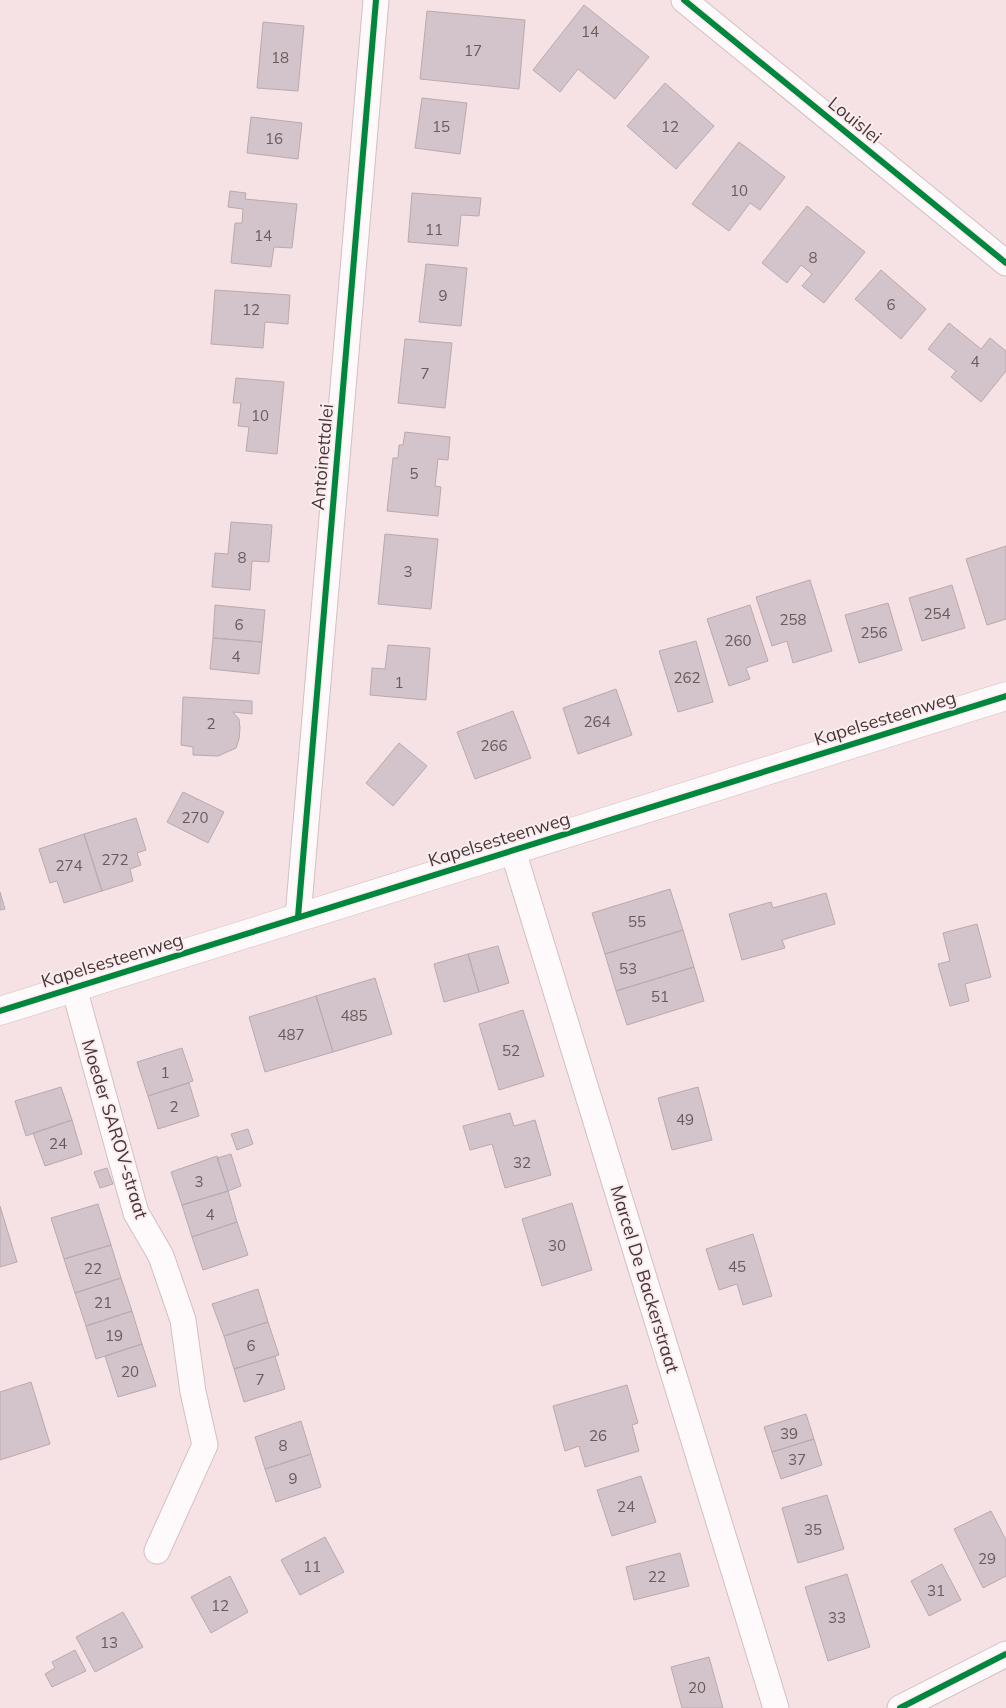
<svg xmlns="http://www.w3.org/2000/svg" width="1006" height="1708" font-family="Mulish,sans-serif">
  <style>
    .building { fill: #d3c3ca; stroke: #b9aaaf }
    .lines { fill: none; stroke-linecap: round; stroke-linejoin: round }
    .street-casing { stroke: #d1c0c2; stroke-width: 27 }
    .primary-casing { stroke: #d1c0c2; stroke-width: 29 }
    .street { stroke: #fefafb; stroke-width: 25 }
    .primary { stroke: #fefafb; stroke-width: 28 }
    .cycleway-casing { stroke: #fcecee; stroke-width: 9 }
    .cycleway { stroke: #00873e; stroke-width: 6 }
    .labels { text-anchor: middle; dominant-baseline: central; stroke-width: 4; stroke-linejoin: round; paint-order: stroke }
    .number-label { font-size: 15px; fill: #685a5d }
    .street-label { font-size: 18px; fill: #453739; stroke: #fcecee }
  </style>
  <rect width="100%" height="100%" fill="#f6e1e4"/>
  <path class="building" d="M 584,5 L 649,57 L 615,99 L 578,69 L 560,92 L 533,70 Z
    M 427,11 L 525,20 L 519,89 L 420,79 Z
    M 263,22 L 304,26 L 298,91 L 257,88 Z
    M 665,83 L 714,126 L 676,169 L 627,126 Z
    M 422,98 L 467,103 L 460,154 L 415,148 Z
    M 251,117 L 302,123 L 298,159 L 247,153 Z
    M 739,142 L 785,177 L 760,210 L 750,203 L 729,231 L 692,204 Z
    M 230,191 L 246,193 L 245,199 L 297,204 L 292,248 L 274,247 L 271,267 L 231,263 L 235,223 L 242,223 L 243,209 L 228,207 Z
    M 412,193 L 481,198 L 479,216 L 461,215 L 458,246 L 408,242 Z
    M 807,206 L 865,252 L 824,303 L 802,286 L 812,274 L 801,265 L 787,283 L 762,263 Z
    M 426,264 L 467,268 L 461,326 L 419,322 Z
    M 881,270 L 926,309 L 901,339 L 855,299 Z
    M 215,290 L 290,295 L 288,324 L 265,322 L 263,348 L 211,344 Z
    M 949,323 L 981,349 L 990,338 L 1006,351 L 1006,371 L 981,402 L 951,377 L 956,371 L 928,349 Z
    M 405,339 L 452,343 L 445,408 L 398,403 Z
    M 236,378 L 284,382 L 277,454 L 246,451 L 249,427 L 238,426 L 241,403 L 233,403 Z
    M 405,432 L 450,437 L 448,460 L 438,459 L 435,486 L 441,487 L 438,516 L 387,511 L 393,458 L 398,458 L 399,445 L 403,445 Z
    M 231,522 L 272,525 L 269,562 L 252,561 L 250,590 L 212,587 L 215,553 L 228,554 Z
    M 385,534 L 438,539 L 431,609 L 378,604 Z
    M 1006,546 L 1006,619 L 987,625 L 966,559 Z
    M 810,580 L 832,651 L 793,663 L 787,641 L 772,646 L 756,597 Z
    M 952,585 L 965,628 L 922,641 L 909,598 Z
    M 888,603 L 902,650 L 859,663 L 845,615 Z
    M 215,605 L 265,610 L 262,642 L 213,638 Z
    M 750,605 L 768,661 L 746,668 L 750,679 L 729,686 L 707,619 Z
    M 213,638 L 262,642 L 259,674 L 210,669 Z
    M 696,641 L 713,702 L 678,712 L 659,651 Z
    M 388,645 L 430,648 L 426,700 L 370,695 L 372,668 L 385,669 Z
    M 616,689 L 632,735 L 578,754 L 563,708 Z
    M 183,697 L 252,701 L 252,714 L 233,712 L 239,719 L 240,728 L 239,739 L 236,748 L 218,756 L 193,755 L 193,747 L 181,745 Z
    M 513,711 L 531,758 L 475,779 L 457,732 Z
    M 399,743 L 427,766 L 393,806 L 366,783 Z
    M 183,792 L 224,812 L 208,843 L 167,822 Z
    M 136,818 L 146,850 L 137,853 L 141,865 L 130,869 L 133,881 L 102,891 L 84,834 Z
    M 84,834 L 102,891 L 64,903 L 57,881 L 50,883 L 39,849 Z
    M 670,889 L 683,930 L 605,954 L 592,913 Z
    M 0,892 L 5,909 L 0,910 Z
    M 826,893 L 835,924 L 782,940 L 785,948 L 742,960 L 729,914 L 771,902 L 773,908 Z
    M 977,924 L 991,977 L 965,984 L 969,1001 L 950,1006 L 938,964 L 950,961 L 943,933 Z
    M 683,930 L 694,967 L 616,991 L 605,954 Z
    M 498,946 L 509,983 L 479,992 L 468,954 Z
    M 468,954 L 479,992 L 444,1002 L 434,964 Z
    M 694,967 L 704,1001 L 627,1025 L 616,991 Z
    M 375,978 L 392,1034 L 333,1052 L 316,996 Z
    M 316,996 L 333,1052 L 265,1072 L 249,1017 Z
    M 523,1010 L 544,1076 L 499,1090 L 479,1024 Z
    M 182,1048 L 193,1081 L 148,1096 L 137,1062 Z
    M 189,1083 L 199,1116 L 158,1129 L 148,1096 Z
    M 61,1087 L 72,1120 L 26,1136 L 15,1101 Z
    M 698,1087 L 712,1140 L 672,1150 L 658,1098 Z
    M 510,1113 L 514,1126 L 535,1120 L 551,1175 L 505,1188 L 492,1144 L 470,1150 L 463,1126 Z
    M 72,1120 L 82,1154 L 45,1166 L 33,1133 Z
    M 248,1129 L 253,1144 L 237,1150 L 231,1134 Z
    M 231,1154 L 241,1186 L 228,1191 L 217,1158 Z
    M 217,1156 L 228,1191 L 182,1205 L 171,1172 Z
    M 107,1168 L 113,1184 L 100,1188 L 94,1172 Z
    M 228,1191 L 237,1222 L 192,1237 L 182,1205 Z
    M 572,1203 L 592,1270 L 542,1286 L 522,1219 Z
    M 98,1204 L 111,1245 L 64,1259 L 51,1218 Z
    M 0,1206 L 17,1262 L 0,1267 Z
    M 237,1222 L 248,1255 L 203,1270 L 192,1237 Z
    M 753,1234 L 772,1296 L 743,1305 L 737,1284 L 719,1290 L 706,1249 Z
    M 111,1245 L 121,1278 L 75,1293 L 64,1259 Z
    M 121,1278 L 132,1311 L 86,1326 L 75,1293 Z
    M 258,1289 L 268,1322 L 224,1336 L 212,1304 Z
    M 132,1311 L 142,1344 L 96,1359 L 86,1326 Z
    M 268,1322 L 279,1355 L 234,1369 L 224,1336 Z
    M 142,1344 L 156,1386 L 118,1397 L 105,1356 Z
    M 275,1356 L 285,1389 L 244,1402 L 234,1369 Z
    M 31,1382 L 50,1444 L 0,1460 L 0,1392 Z
    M 627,1385 L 638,1423 L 632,1425 L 639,1451 L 585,1467 L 579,1446 L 565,1451 L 553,1406 Z
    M 806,1414 L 814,1439 L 772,1452 L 764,1427 Z
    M 301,1421 L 311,1454 L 265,1469 L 255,1437 Z
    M 814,1439 L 822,1465 L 781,1479 L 772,1452 Z
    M 311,1454 L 321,1487 L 276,1502 L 265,1469 Z
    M 641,1476 L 656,1522 L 612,1536 L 597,1490 Z
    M 827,1495 L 844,1549 L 798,1563 L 782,1508 Z
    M 991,1511 L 1006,1540 L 1006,1576 L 983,1588 L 954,1529 Z
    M 325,1537 L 344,1572 L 300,1595 L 281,1560 Z
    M 680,1553 L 689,1586 L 634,1600 L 626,1567 Z
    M 942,1564 L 961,1600 L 929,1616 L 911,1581 Z
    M 847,1574 L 870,1647 L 828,1661 L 805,1587 Z
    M 230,1576 L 248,1612 L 211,1633 L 191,1597 Z
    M 123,1612 L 143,1647 L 95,1672 L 76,1637 Z
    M 75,1650 L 86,1671 L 52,1687 L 45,1674 L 55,1668 L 52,1662 Z
    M 709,1657 L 723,1708 L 682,1708 L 671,1667 Z"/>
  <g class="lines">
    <defs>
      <path id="street" d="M 684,0 L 1006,263
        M 513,851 L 776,1708
        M 298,917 L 376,0
        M 74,988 L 136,1213 L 161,1256 L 183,1320 L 193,1392 L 205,1445 L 157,1551
        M 900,1708 L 1006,1654"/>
      <path id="primary" d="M 0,1011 L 1006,696"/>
    </defs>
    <use href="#street" class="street-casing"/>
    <use href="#primary" class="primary-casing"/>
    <use href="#street" class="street"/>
    <use href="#primary" class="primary"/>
    <defs>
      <path id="cycleway" d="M 684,0 L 1006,263
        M 298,917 L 376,0
        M 0,1011 L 1006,696
        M 900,1708 L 1006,1654"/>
    </defs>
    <use href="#cycleway" class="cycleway-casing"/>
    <use href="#cycleway" class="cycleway"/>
  </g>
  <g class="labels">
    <g class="number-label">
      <text x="590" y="31">14</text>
      <text x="473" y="50">17</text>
      <text x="280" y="57">18</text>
      <text x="441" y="126">15</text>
      <text x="670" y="126">12</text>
      <text x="274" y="138">16</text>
      <text x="739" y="190">10</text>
      <text x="434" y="229">11</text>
      <text x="263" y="235">14</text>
      <text x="813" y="257">8</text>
      <text x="443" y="295">9</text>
      <text x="891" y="304">6</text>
      <text x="251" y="309">12</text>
      <text x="975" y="361">4</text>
      <text x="425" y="373">7</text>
      <text x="260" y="415">10</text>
      <text x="414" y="473">5</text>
      <text x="242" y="557">8</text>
      <text x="408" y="571">3</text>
      <text x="937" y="613">254</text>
      <text x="793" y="619">258</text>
      <text x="239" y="624">6</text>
      <text x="874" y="632">256</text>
      <text x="738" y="640">260</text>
      <text x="236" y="656">4</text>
      <text x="687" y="677">262</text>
      <text x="399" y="682">1</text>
      <text x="597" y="721">264</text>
      <text x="211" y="723">2</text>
      <text x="494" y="745">266</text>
      <text x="195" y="817">270</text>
      <text x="115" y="859">272</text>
      <text x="69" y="865">274</text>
      <text x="637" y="921">55</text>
      <text x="628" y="968">53</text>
      <text x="660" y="996">51</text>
      <text x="354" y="1015">485</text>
      <text x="291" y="1034">487</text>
      <text x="511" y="1050">52</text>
      <text x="165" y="1072">1</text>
      <text x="174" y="1106">2</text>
      <text x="685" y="1119">49</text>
      <text x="58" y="1143">24</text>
      <text x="522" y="1162">32</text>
      <text x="199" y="1181">3</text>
      <text x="210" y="1214">4</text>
      <text x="557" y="1245">30</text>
      <text x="737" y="1266">45</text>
      <text x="93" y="1268">22</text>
      <text x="103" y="1302">21</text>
      <text x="114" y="1335">19</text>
      <text x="251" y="1345">6</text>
      <text x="130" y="1371">20</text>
      <text x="260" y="1379">7</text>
      <text x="789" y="1433">39</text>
      <text x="598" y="1435">26</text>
      <text x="283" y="1445">8</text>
      <text x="797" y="1459">37</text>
      <text x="293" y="1478">9</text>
      <text x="626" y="1506">24</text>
      <text x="813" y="1529">35</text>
      <text x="987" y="1558">29</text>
      <text x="312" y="1566">11</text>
      <text x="657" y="1576">22</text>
      <text x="936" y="1590">31</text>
      <text x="220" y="1605">12</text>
      <text x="837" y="1617">33</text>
      <text x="109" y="1642">13</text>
      <text x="697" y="1687">20</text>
    </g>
    <g class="street-label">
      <text transform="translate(855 120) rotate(39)">Louislei</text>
      <text transform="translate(322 457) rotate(-85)">Antoinettalei</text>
      <text transform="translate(885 718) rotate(-17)">Kapelsesteenweg</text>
      <text transform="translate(499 839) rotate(-17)">Kapelsesteenweg</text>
      <text transform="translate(112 960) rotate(-17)">Kapelsesteenweg</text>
      <text transform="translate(115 1129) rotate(73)">Moeder SAROV-straat</text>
      <text transform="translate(645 1279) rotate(73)">Marcel De Backerstraat</text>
    </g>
  </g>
</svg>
